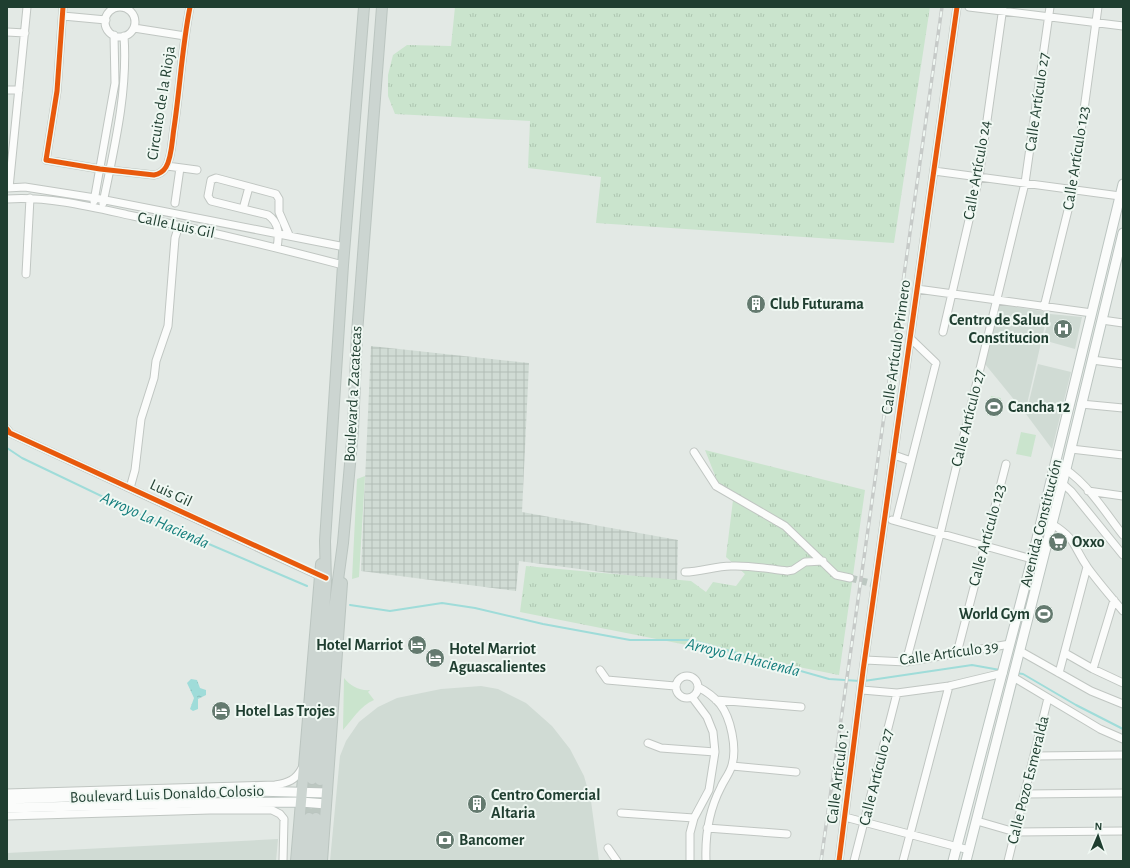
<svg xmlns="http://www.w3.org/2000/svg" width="1130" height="868" font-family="'Alegreya Sans',sans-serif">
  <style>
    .built { fill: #d0dbd4 }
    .industrial { fill: url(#industrial-grid) }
    .grass { fill: url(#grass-tufts) }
    .green { fill: #cae4cd }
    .water { fill: url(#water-ripples) }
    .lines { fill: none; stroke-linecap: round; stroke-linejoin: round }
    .stream { stroke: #9fdcd9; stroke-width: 2 }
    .minor-tunnel { stroke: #bcc7c1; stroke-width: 7; stroke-dasharray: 7 3.5; stroke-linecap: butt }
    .primary-tunnel { stroke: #bcc7c1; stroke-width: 10; stroke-dasharray: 10 5; stroke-linecap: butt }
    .minor-casing { stroke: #c0c6c2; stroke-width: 9 }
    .secondary-casing { stroke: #bcc5c1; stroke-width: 11 }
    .primary-casing { stroke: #bbc5c0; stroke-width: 12 }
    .minor { stroke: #fbfcfb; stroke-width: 7 }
    .secondary { stroke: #fbfcfb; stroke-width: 9 }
    .primary { stroke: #ccd5d1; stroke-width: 10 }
    .rail-casing { stroke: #c6cac8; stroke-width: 3.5 }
    .rail { stroke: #f0f8f3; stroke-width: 2; stroke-dasharray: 6; stroke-linecap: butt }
    .cycleway-casing { stroke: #f0f8f3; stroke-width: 8 }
    .cycleway { stroke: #e8590c; stroke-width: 5 }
    .labels { text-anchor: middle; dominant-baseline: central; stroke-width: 4; stroke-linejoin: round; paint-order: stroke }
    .street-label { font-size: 16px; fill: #1f3e30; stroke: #f0f8f3 }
    .poi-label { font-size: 16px; font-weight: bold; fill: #1f3e30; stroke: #f0f8f3; text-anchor: start }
    .water-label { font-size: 17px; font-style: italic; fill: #147e7d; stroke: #f0f8f3 }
  </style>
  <defs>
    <pattern id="industrial-grid" width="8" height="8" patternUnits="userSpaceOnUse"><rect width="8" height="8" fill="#d0dbd4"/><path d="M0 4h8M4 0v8" fill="none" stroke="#b2bdb6"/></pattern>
    <pattern id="grass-tufts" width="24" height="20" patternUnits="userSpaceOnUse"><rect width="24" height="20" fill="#cae4cd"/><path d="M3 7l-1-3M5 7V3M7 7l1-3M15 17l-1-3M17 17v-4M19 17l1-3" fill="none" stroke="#adc5b0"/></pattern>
    <pattern id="water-ripples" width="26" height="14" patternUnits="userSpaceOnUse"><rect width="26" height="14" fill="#9fdcd9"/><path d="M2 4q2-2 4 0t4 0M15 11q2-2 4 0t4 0" fill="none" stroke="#88bebb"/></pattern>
  </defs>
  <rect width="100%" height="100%" fill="#e3e9e5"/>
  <path class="built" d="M 998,304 L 1048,312 L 1025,413 L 985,364 Z
    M 1050,314 L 1082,317 L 1075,349 L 1043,340 Z
    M 1038,364 L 1071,372 L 1052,449 L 1026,414 Z
    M 481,686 L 498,689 L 526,703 L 552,726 L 570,749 L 584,776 L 591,801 L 599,861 L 330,861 L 340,756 L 346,741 L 359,722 L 378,707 L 397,698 L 441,689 Z
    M 278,839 L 276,861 L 7,861 L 7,853 Z"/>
  <path class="industrial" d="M 371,346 L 529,363 L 522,512 L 678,540 L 677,582 L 519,561 L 516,591 L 361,571 Z"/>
  <path class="grass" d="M 455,7 L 930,7 L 894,243 L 596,223 L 601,177 L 528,168 L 530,121 L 395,114 L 388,96 L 388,75 L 393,55 L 407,45 L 451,46 Z
    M 705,450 L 865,490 L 839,675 L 520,612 L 526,566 L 691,581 L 706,592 L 713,582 L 736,586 L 745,574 L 726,557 L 733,500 L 718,483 Z"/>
  <path class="green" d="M 991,396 L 1001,398 L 997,417 L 987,415 Z
    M 1021,432 L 1036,435 L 1031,457 L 1016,454 Z
    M 365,476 L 359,577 L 352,579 L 357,479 Z
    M 344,678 C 350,686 360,691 370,690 L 368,692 L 374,700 C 360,706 352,720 343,730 Z"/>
  <path class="water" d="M 191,679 L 197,680 L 200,688 L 206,690 L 206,695 L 198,699 L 198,709 L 193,711 L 190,709 L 194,698 L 187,683 Z"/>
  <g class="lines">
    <path class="stream" d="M 7,448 L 22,458 L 141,515 L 307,586
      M 350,605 L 390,611 L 442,603 L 475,608 L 543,624 L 630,640 L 691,640 L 829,679 L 860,681
      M 1016,673 L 1023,674 L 1076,705 L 1123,729
      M 864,681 L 972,665 L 1000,670"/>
    <path class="minor-tunnel" d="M 850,578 L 874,584"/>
    <path class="primary-tunnel" d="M 309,818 L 312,779
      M 316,818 L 320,780"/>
    <defs>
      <path id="minor" d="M 63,7 L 57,91 L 46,160 L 100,169 L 154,175 C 160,174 163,172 166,167 C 172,157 172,140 174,128 C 180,88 182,47 190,7
        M 969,7 L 1123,26
        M105 22a15 15 0 1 1 30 0a15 15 0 1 1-30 0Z
        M 63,16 L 106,20
        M 134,28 L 185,36
        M 7,32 L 25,33
        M 7,90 L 19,90
        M 167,166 L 197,170
        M 934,171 L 1120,196
        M 7,188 L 25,187 L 95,198 L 345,247
        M 9,188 L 27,7
        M 7,199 C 49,196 92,207 133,216 C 204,230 274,247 343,265
        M 94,201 L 115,83 L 114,35
        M 103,203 C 114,149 128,92 124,36
        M 175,203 L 180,168
        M 243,209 L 249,187
        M 277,248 C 279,236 280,223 268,215 L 211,201 L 208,196 L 211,180 L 216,178 L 276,194 L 279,199 L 279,212 L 289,235
        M 26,274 L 30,198
        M 917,289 L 1092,313
        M 1044,307 L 1073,190 L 1098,7
        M 1102,320 L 1123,323
        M 943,332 L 979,177 L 1003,7
        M 1092,360 L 1123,364
        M 1081,404 L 1123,408
        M 7,429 L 10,433 L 324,578
        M 1071,449 L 1123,455
        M 694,452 L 716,486 L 785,526 L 836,575 L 850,578
        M 894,455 L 911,461
        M 1056,464 C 1084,477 1104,511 1123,535
        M 1053,475 L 1071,491 L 1123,555
        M 130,488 L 135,470 L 141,419 L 154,378 L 156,361 L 168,326 L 175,238 L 179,225
        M 1088,491 L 1123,496
        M 892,520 L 1032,559
        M 896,521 L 936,363 L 910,338
        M 1052,524 C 1077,539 1073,547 1088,568 C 1099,583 1111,597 1123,611
        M 685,572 C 701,572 715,566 731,566 C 750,565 769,569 787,571 L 793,570 L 805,562 L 823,561
        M 1020,651 L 1091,691 L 1123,704
        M 957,653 L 1006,464
        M 1065,653 L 1093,669 L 1123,683
        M 865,660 L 906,662 L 1010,644
        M 906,662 L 940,534 L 1025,183 L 1050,7
        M 1093,669 L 1114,600
        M 600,670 L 607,680 L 675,686
        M 1059,673 L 1087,567
        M676 687a11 11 0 1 1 22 0a11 11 0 1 1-22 0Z
        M 1013,677 L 1100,729 L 1123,739
        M 698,687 C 706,691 714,697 720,704 C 731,718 737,748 732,765 C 730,773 724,780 721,787 C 709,810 705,835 706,861
        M 862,690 L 897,693 L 949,686 L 1003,673
        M 716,700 L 801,707
        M 648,743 L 661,748 L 715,752
        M 1035,756 L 1123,755
        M 732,766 L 796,772
        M 7,793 L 275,785 C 288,783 296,780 302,768
        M 1025,794 L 1123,793
        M 621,813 L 694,818
        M 7,816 L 210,810 L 272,810 L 280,814 L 284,819 L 283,861
        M 845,817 L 969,850
        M 977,821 L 1015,832 L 1123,831
        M 707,828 L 787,834
        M 608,848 L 617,861
        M 690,861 L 690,833 L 694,818 L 709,790 L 715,752 L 713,732 L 707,717 L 692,697
        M 839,861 L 863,671 L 957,7
        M 854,861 L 897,693
        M 903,861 L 949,686
        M 1008,861 L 1048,698"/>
      <path id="secondary" d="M 7,799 L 255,791 L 327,793
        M 7,808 L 193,803 L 301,802 L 326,804
        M 953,861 L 1032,559 L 1123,184
        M 966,861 L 1066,469 L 1123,233"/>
      <path id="primary" d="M 312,779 L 326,584 L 325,541 L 343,265 L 364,7
        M 320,780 L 330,639 L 343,543 L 353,430 L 357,333 L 382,7
        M 296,861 L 321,564
        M 306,861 L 309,818
        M 313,861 L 316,818
        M 322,861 L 342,583"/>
    </defs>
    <use href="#minor" class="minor-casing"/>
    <use href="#secondary" class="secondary-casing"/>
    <use href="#primary" class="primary-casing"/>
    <use href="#minor" class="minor"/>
    <use href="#secondary" class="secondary"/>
    <use href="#primary" class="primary"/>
    <defs>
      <path id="rail" d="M 821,861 L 942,7"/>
    </defs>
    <use href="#rail" class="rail-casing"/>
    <use href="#rail" class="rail"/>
    <defs>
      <path id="cycleway" d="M 63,7 L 57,91 L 46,160 L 100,169 L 154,175 C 160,174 163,172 166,167 C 172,157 172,140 174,128 C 180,88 182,47 190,7
        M 7,429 L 10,433 L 326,578
        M 839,861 L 863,671 L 957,7"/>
    </defs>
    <use href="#cycleway" class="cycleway-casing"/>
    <use href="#cycleway" class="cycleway"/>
  </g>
  <defs>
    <symbol id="building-disc" viewBox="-11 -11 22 22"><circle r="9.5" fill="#647a6f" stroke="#f0f8f3"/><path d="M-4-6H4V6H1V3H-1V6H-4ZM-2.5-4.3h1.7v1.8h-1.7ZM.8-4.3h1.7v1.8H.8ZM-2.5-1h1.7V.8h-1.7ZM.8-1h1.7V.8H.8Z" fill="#fff"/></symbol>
    <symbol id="hospital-disc" viewBox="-11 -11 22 22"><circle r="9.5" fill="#647a6f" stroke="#f0f8f3"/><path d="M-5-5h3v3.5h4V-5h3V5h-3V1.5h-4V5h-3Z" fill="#fff"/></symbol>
    <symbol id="stadium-disc" viewBox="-11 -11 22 22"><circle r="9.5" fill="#647a6f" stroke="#f0f8f3"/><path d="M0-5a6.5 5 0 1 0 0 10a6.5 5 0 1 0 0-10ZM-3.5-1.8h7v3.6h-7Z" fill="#fff"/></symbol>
    <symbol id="supermarket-disc" viewBox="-11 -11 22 22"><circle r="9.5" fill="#647a6f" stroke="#f0f8f3"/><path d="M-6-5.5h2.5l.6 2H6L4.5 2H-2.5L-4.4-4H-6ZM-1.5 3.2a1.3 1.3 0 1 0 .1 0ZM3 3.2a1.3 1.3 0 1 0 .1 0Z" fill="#fff"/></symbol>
    <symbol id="hotel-disc" viewBox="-11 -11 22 22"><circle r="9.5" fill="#647a6f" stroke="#f0f8f3"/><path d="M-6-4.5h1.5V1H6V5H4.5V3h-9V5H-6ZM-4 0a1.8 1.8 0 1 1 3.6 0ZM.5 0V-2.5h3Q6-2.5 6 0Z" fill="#fff"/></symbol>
    <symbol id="bank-disc" viewBox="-11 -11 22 22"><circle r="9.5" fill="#647a6f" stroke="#f0f8f3"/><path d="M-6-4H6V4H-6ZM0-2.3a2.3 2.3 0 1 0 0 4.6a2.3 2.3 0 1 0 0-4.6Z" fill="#fff"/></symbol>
  </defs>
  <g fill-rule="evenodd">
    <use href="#building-disc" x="745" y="293" width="22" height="22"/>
    <use href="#hospital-disc" x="1052" y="318" width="22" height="22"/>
    <use href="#stadium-disc" x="983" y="396" width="22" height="22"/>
    <use href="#supermarket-disc" x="1047" y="531" width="22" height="22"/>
    <use href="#stadium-disc" x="1033" y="603" width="22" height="22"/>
    <use href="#hotel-disc" x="406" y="634" width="22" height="22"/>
    <use href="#hotel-disc" x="424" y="647" width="22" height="22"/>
    <use href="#hotel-disc" x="210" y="700" width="22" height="22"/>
    <use href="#building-disc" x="466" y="793" width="22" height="22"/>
    <use href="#bank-disc" x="434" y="829" width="22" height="22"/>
  </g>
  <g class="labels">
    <g class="street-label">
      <text transform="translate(1037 102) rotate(-82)">Calle Artículo 27</text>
      <text transform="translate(161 103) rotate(-81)">Circuito de la Rioja</text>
      <text transform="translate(1076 158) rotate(-81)">Calle Artículo 123</text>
      <text transform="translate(977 170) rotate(-80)">Calle Artículo 24</text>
      <text transform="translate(176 225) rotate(12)">Calle Luis Gil</text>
      <text transform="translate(896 347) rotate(-82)">Calle Artículo Primero</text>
      <text transform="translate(353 394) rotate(-87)">Boulevard a Zacatecas</text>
      <text transform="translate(968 418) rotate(-76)">Calle Artículo 27</text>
      <text transform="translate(171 493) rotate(25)">Luis Gil</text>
      <text transform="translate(1041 523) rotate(-76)">Avenida Constitución</text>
      <text transform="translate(987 535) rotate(-75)">Calle Artículo 123</text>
      <text transform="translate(949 653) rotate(-8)">Calle Artículo 39</text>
      <text transform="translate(838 774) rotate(-83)">Calle Artículo 1.º</text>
      <text transform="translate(876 777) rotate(-76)">Calle Artículo 27</text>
      <text transform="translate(1028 780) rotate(-76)">Calle Pozo Esmeralda</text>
      <text transform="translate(167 794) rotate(-2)">Boulevard Luis Donaldo Colosio</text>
    </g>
    <g class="poi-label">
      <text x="770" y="304">Club Futurama</text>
      <text x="1049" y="320" text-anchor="end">Centro de Salud<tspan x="1049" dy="18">Constitucion</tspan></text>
      <text x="1008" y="407">Cancha 12</text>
      <text x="1072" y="542">Oxxo</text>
      <text x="1030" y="614" text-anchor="end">World Gym</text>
      <text x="403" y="645" text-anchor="end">Hotel Marriot</text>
      <text x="449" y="649">Hotel Marriot<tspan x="449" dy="18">Aguascalientes</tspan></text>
      <text x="235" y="711">Hotel Las Trojes</text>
      <text x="491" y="795">Centro Comercial<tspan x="491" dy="18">Altaria</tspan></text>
      <text x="459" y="840">Bancomer</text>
    </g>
    <g class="water-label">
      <text transform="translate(155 520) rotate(24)">Arroyo La Hacienda</text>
      <text transform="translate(743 657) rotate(14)">Arroyo La Hacienda</text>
    </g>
  </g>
  <rect width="1130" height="868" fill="none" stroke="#1f3e30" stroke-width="16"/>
  <g transform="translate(1098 836) rotate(2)" stroke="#f0f8f3" stroke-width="3" paint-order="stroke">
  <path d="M0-3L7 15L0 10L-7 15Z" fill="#1f3e30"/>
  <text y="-6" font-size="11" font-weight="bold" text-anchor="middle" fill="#1f3e30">N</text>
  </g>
</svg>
